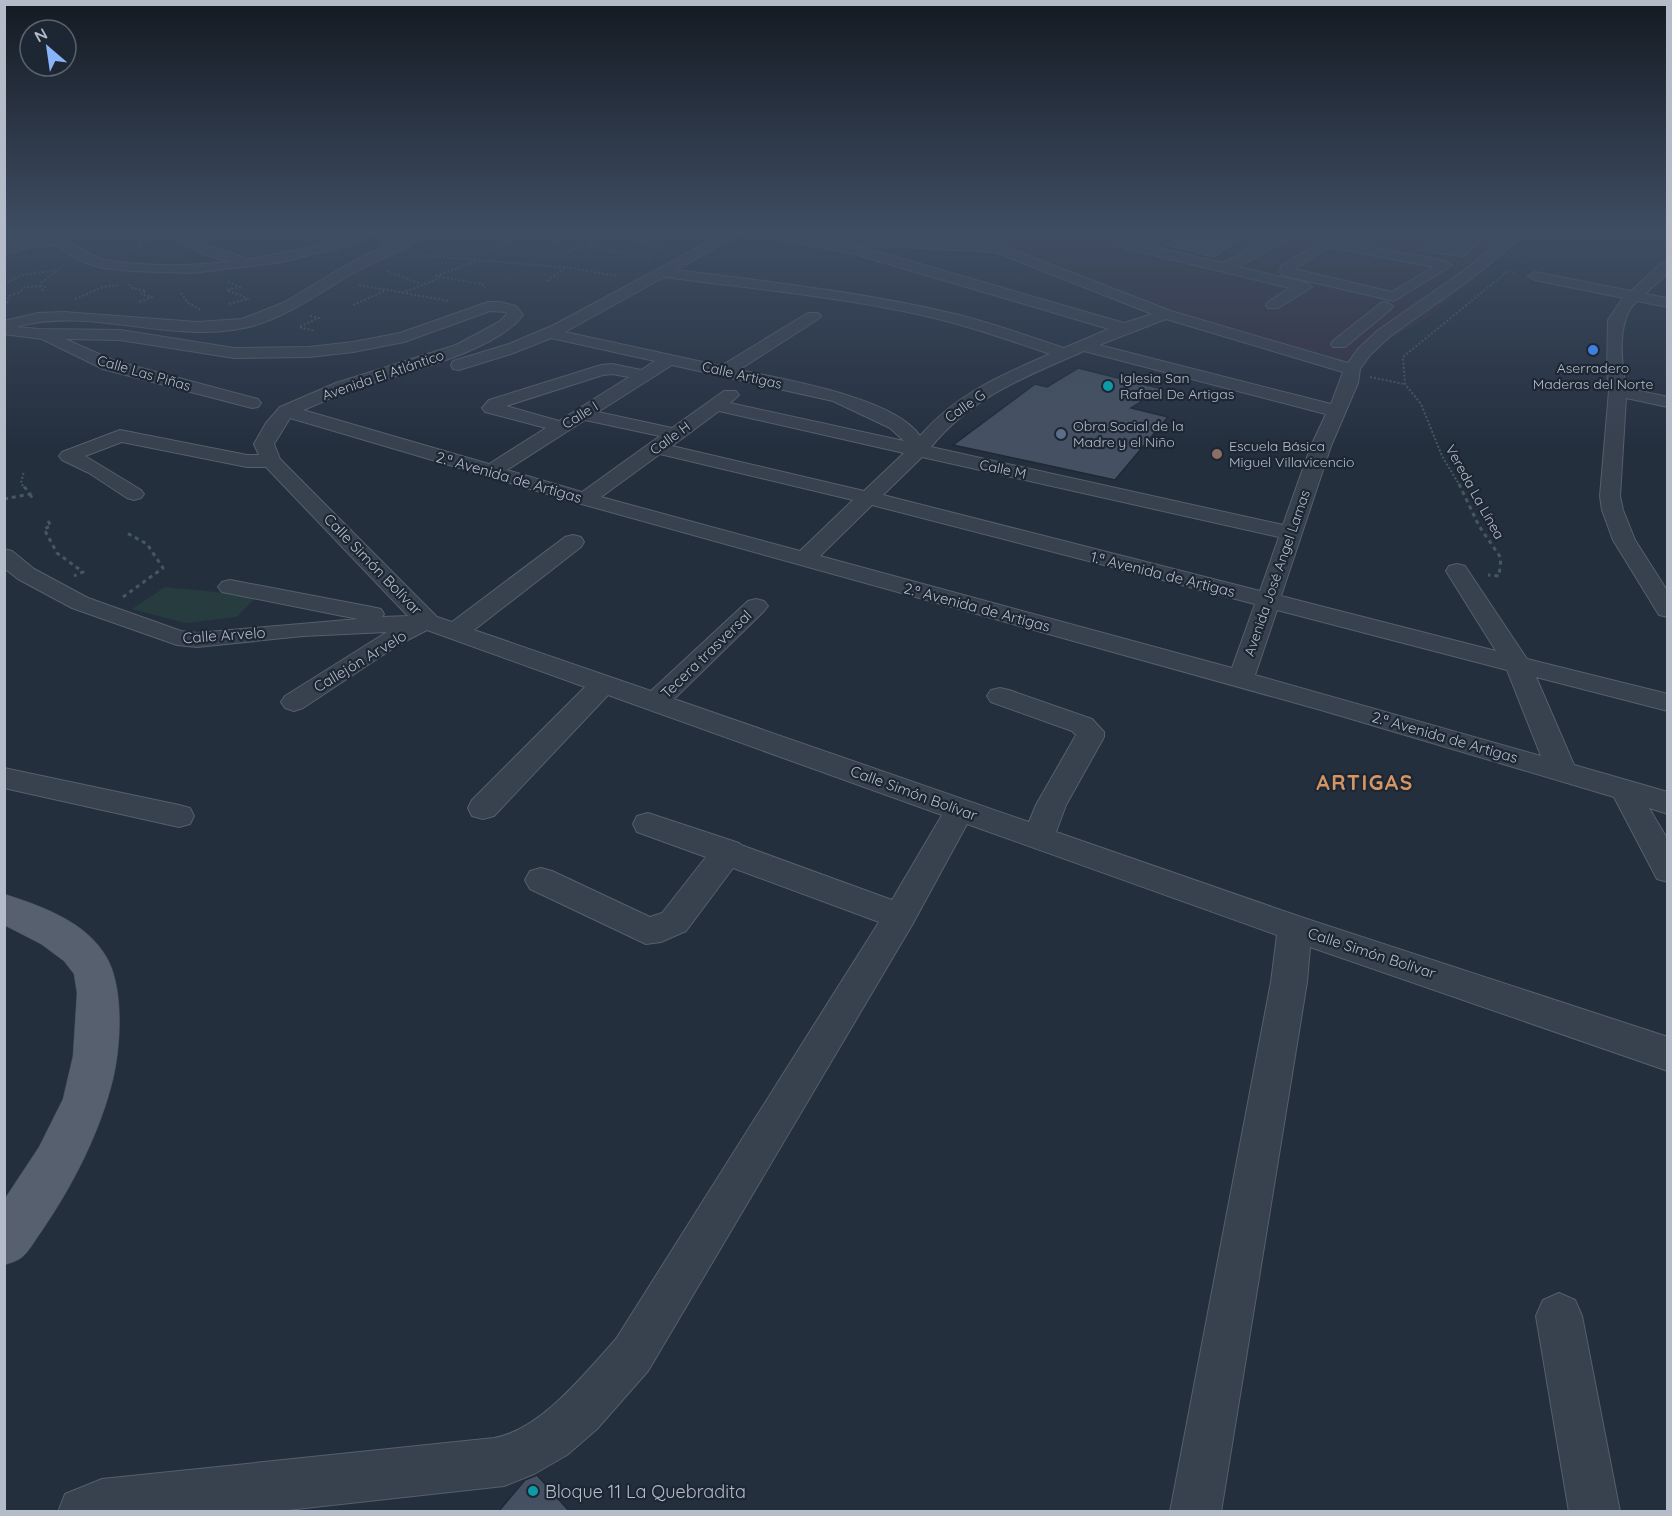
<svg xmlns="http://www.w3.org/2000/svg" width="1672" height="1516" font-family="Quicksand,sans-serif">
  <style>
    .medical { fill: #32303f }
    .green { fill: #263c3f }
    .building { fill: #455162; stroke: #1f2835; stroke-width: 1.5 }
    .lines { fill: none; stroke-linecap: round; stroke-linejoin: round }
    .minor-casing { stroke: #565f6c; stroke-width: 2 }
    .major-casing { stroke: #414a57; stroke-width: 1 }
    .path-far1 { stroke: #44595c; stroke-width: 2; stroke-dasharray: 2 2; stroke-linecap: butt }
    .path { stroke: #44595c; stroke-width: 3; stroke-dasharray: 4 4; stroke-linecap: butt }
    .minor { fill: #38414e; fill-rule: evenodd }
    .major { fill: #56606e; fill-rule: evenodd }
    .shop-dot { fill: #3f7fe0; stroke: #1d2633; stroke-width: 2 }
    .culture-dot { fill: #0f9aa8; stroke: #1d2633; stroke-width: 2 }
    .service-dot { fill: #5c6f8a; stroke: #1d2633; stroke-width: 2 }
    .education-dot { fill: #8d6e63; stroke: #1d2633; stroke-width: 2 }
    .labels { text-anchor: middle; dominant-baseline: central; stroke-width: 4.5; stroke-linejoin: round; paint-order: stroke }
    .far-poi-label { font-size: 14px; fill: #b4bcc9; stroke: #1d2633; text-anchor: start }
    .far-street-label { font-size: 14px; fill: #b4bcc9; stroke: #1d2633 }
    .street-label { font-size: 15px; fill: #b4bcc9; stroke: #1d2633 }
    .near-poi-label { font-size: 18px; fill: #b4bcc9; stroke: #1d2633; text-anchor: start }
    .district-label { font-size: 21px; font-weight: bold; letter-spacing: 1.5px; fill: #d59563; stroke: #1d2633 }
  </style>
  <rect width="100%" height="100%" fill="#242f3e"/>
  <path class="medical" d="M 952,233 L 1528,233 L 1432,314 L 1352,363 L 1181,313 Z"/>
  <path class="green" d="M 165,587 L 257,596 L 237,617 L 185,623 L 132,609 Z"/>
  <path class="building" d="M 1185,233 L 1254,233 L 1214,259 L 1159,245 Z
    M 1078,368 L 1162,389 L 1131,408 L 1168,417 L 1115,480 L 953,445 L 1035,384 L 1047,387 Z
    M 537,1475 L 570,1512 L 498,1512 L 525,1480 Z"/>
  <g class="lines">
    <defs>
      <path id="minor" d="M 166,233 L 183,233 L 210,247 L 243,257 L 245,260 L 309,248 L 356,233 L 376,233 L 346,246 L 282,262 L 191,273 L 131,271 L 102,268 L 81,261 L 54,245 L 35,246 L 4,254 L 4,246 C 26,240 50,231 72,243 C 83,250 92,257 105,260 C 145,267 189,266 229,262 L 200,253 Z
        M 410,233 L 425,233 C 407,252 376,260 353,273 C 317,294 285,319 244,328 C 169,344 91,306 16,327 L 39,329 L 120,330 L 234,348 L 309,347 L 353,342 L 400,333 L 488,302 L 500,302 L 516,306 L 523,315 C 494,354 396,374 350,390 C 334,396 319,404 303,410 L 489,464 L 546,428 L 485,412 L 482,408 L 489,400 L 601,365 L 612,364 L 641,370 L 655,361 L 551,338 L 511,354 L 459,370 L 453,369 L 451,365 L 453,361 L 509,344 L 554,325 L 725,233 L 742,233 L 676,270 C 769,282 863,292 955,314 C 992,323 1028,336 1064,348 L 1109,329 L 858,255 L 770,237 L 764,233 L 792,233 L 865,248 L 1124,323 L 1152,314 L 995,252 L 850,244 L 817,233 L 997,244 L 1171,311 L 1348,363 L 1358,349 L 1377,331 L 1462,272 L 1512,233 L 1527,233 L 1472,278 L 1389,337 L 1370,355 L 1360,369 L 1358,383 L 1331,446 L 1281,596 L 1496,651 L 1446,571 L 1449,566 L 1457,564 L 1465,566 L 1527,659 L 1668,694 L 1668,711 L 1536,677 L 1574,765 L 1668,792 L 1668,814 L 1649,808 L 1668,840 L 1668,882 L 1657,879 L 1614,797 L 1321,710 L 578,503 L 290,418 L 274,444 L 280,459 L 437,617 L 452,622 L 565,537 L 573,535 L 581,537 L 584,542 L 581,547 L 474,630 L 651,691 L 748,601 L 756,599 L 764,601 L 768,606 L 764,611 L 674,699 L 1029,822 L 1036,805 L 1076,735 L 1072,731 L 991,702 L 987,696 L 991,690 L 1000,688 L 1009,690 L 1092,719 L 1104,732 L 1104,737 L 1066,805 L 1056,832 L 1304,918 L 1668,1037 L 1668,1071 L 1310,947 L 1307,982 L 1221,1512 L 1170,1512 L 1271,982 L 1277,935 L 967,824 L 912,925 L 648,1371 L 597,1429 L 567,1455 L 534,1474 L 504,1486 L 269,1512 L 58,1512 L 65,1494 L 102,1479 L 494,1438 C 541,1430 586,1372 616,1339 L 879,922 L 733,868 L 686,931 L 661,942 L 646,944 L 530,889 L 525,880 L 530,871 L 541,868 L 552,871 L 650,917 L 662,913 L 706,857 L 637,832 L 633,824 L 637,816 L 648,813 L 739,843 L 741,845 L 892,900 L 942,815 L 608,695 L 494,816 L 483,819 L 472,816 L 468,808 L 472,800 L 585,687 L 427,630 L 398,645 L 303,708 L 294,711 L 285,708 L 281,702 L 285,696 L 387,632 L 303,636 L 197,647 L 177,645 L 72,608 L 18,579 L 4,568 L 4,549 L 12,551 L 34,569 L 88,598 L 181,631 L 197,633 L 358,619 L 222,592 L 218,587 L 222,582 L 230,580 L 372,607 L 381,609 L 384,614 L 382,617 L 408,616 L 266,467 L 247,467 L 122,442 L 85,456 L 141,490 L 144,494 L 141,498 L 134,500 L 127,498 L 89,473 L 62,460 L 59,456 L 62,452 L 120,430 L 247,455 L 259,455 L 254,444 L 266,423 L 280,407 L 336,383 L 456,345 L 499,322 L 507,314 L 506,312 L 490,311 L 404,342 L 353,352 L 309,357 L 234,358 L 120,340 L 65,339 L 115,361 L 258,399 L 261,403 L 258,407 L 252,408 L 103,369 L 42,339 L 4,334 L 4,321 L 38,313 L 64,312 L 197,322 L 242,319 L 285,302 L 345,266 ZM 664,277 C 761,290 859,298 954,323 C 986,332 1018,343 1050,354 C 1001,375 955,395 920,436 C 895,398 783,379 739,370 L 818,319 L 821,316 L 818,313 L 808,313 L 721,366 L 565,332 ZM 1166,319 L 1343,372 L 1331,404 L 1099,345 ZM 1084,351 L 1326,414 L 1311,446 L 1283,525 L 931,447 C 973,396 1025,377 1084,351 ZM 672,365 L 833,401 L 890,428 L 904,441 L 730,403 L 739,395 L 736,391 L 724,391 L 672,428 L 598,412 ZM 612,374 L 629,377 L 559,421 L 506,406 L 603,375 ZM 719,411 L 904,453 L 864,491 L 672,446 ZM 585,420 L 660,436 L 582,492 L 507,470 ZM 660,454 L 853,500 L 800,551 L 601,497 ZM 922,457 L 1279,537 L 1260,591 L 883,495 ZM 872,505 L 1255,604 L 1232,668 L 820,556 ZM 1277,610 L 1507,670 L 1541,756 L 1255,675 Z
        M 1105,233 L 1121,233 L 1135,242 L 1223,263 L 1280,233 L 1297,233 L 1238,267 L 1307,283 L 1312,287 L 1278,308 L 1268,308 L 1266,305 L 1268,302 L 1290,288 L 1125,248 Z
        M 1473,233 L 1487,233 L 1464,256 L 1433,252 L 1426,248 L 1433,244 L 1456,248 Z
        M 1328,239 L 1445,261 L 1452,265 L 1394,301 L 1282,275 L 1280,272 L 1282,265 ZM 1330,247 L 1433,267 L 1392,292 L 1294,269 Z
        M 1668,261 L 1668,273 L 1645,294 L 1668,298 L 1668,307 L 1637,301 C 1616,320 1621,361 1626,388 L 1668,397 L 1668,407 L 1626,398 L 1620,496 L 1623,510 L 1635,540 L 1668,592 L 1668,617 L 1659,615 L 1613,540 L 1602,510 L 1600,496 L 1609,391 L 1607,373 L 1608,320 L 1623,298 L 1535,280 L 1528,276 L 1535,272 L 1631,291 L 1663,262 Z
        M 1386,302 L 1393,306 L 1391,309 L 1345,347 L 1333,347 L 1331,344 L 1333,341 L 1381,303 Z
        M 4,768 L 179,805 L 190,808 L 194,816 L 190,824 L 179,827 L 4,788 Z
        M 1559,1293 L 1575,1300 L 1582,1316 L 1620,1512 L 1569,1512 L 1536,1316 L 1543,1300 Z"/>
      <path id="major" d="M 4,894 C 42,906 87,922 107,958 C 124,988 121,1046 113,1079 C 100,1133 72,1187 41,1232 C 35,1240 29,1252 21,1258 C 17,1261 10,1263 4,1265 L 4,1200 L 39,1147 L 63,1099 L 73,1056 L 77,993 L 74,974 L 64,961 L 41,944 L 4,925 Z"/>
    </defs>
    <use href="#minor" class="minor-casing"/>
    <use href="#major" class="major-casing"/>
    <path class="path-far1" d="M 478,233 L 481,236 L 538,233
      M 551,233 L 581,239 L 596,233
      M 247,235 L 287,238
      M 127,236 L 137,237 L 143,244 L 135,250
      M 85,237 L 96,233
      M 231,238 L 247,235
      M 632,238 L 666,249
      M 140,241 L 156,239
      M 552,242 L 564,236
      M 590,245 L 608,237 L 594,234
      M 489,250 L 509,243 L 497,240 L 505,237
      M 419,255 L 571,268 L 617,276
      M 561,256 L 583,245 L 651,259
      M 387,271 L 421,284
      M 435,276 L 482,284 L 485,288
      M 436,276 L 477,261
      M 547,281 L 565,268
      M 228,282 L 240,287 L 227,290 L 251,300
      M 4,284 L 22,275 L 58,270
      M 129,284 L 132,288 L 146,291 L 141,294 L 152,297 L 137,303
      M 359,285 L 449,301
      M 42,291 L 45,287 L 41,286 L 42,282 L 63,266
      M 181,293 L 187,302 L 201,310
      M 402,293 L 440,278
      M 75,299 L 103,287 L 118,285
      M 7,303 L 9,296 L 20,292 L 25,287 L 41,286
      M 229,304 L 247,299
      M 353,305 L 385,291
      M 310,316 L 319,318 L 299,327 L 315,331
      M 1370,377 L 1404,384
      M 23,486 L 21,483 L 24,471
      M 1460,486 L 1442,456 L 1421,404 L 1405,384 L 1403,357 L 1508,271 L 1516,273"/>
    <path class="path" d="M 1459,484 L 1479,526 L 1501,558 L 1499,576 L 1488,575
      M 30,494 L 33,500
      M 4,499 L 30,494 L 22,484
      M 48,521 L 51,526 L 44,529 L 57,553 L 83,572 L 74,576
      M 123,597 L 163,568 L 147,544 L 125,532"/>
    <use href="#minor" class="minor"/>
    <use href="#major" class="major"/>
  </g>
  <linearGradient id="sky" x2="0" y2="1"><stop stop-color="#141a22"/><stop offset="0.52" stop-color="#3f4d63"/><stop offset="1" stop-color="#3f4d63" stop-opacity="0"/></linearGradient>
  <rect width="1672" height="446" fill="url(#sky)"/>
  <circle class="shop-dot" cx="1593" cy="350" r="6"/>
  <g class="culture-dot">
    <circle cx="1108" cy="386" r="6"/>
    <circle cx="533" cy="1491" r="6"/>
  </g>
  <circle class="service-dot" cx="1061" cy="434" r="6"/>
  <circle class="education-dot" cx="1217" cy="454" r="6"/>
  <g class="labels">
    <g class="far-poi-label">
      <text x="1593" y="368" text-anchor="middle">Aserradero<tspan x="1593" dy="16">Maderas del Norte</tspan></text>
      <text x="1120" y="378">Iglesia San<tspan x="1120" dy="16">Rafael De Artigas</tspan></text>
      <text x="1073" y="426">Obra Social de la<tspan x="1073" dy="16">Madre y el Niño</tspan></text>
      <text x="1229" y="446">Escuela Básica<tspan x="1229" dy="16">Miguel Villavicencio</tspan></text>
    </g>
    <g class="far-street-label">
      <text transform="translate(144 373) rotate(16)">Calle Las Piñas</text>
      <text transform="translate(383 375) rotate(-19)">Avenida El Atlántico</text>
      <text transform="translate(742 375) rotate(13)">Calle Artigas</text>
      <text transform="translate(965 406) rotate(-35)">Calle G</text>
      <text transform="translate(580 415) rotate(-32)">Calle I</text>
      <text transform="translate(670 438) rotate(-36)">Calle H</text>
      <text transform="translate(1003 469) rotate(12)">Calle M</text>
      <text transform="translate(1475 492) rotate(61)">Vereda La Línea</text>
      <text transform="translate(1277 573) rotate(-71)">Avenida José Angel Lamas</text>
    </g>
    <g class="street-label">
      <text transform="translate(509 477) rotate(16)">2.ª Avenida de Artigas</text>
      <text transform="translate(373 564) rotate(46)">Calle Simón Bolívar</text>
      <text transform="translate(1163 574) rotate(14)">1.ª Avenida de Artigas</text>
      <text transform="translate(977 607) rotate(15)">2.ª Avenida de Artigas</text>
      <text transform="translate(224 635) rotate(-4)">Calle Arvelo</text>
      <text transform="translate(706 654) rotate(-44)">Tecera trasversal</text>
      <text transform="translate(360 661) rotate(-31)">Callejón Arvelo</text>
      <text transform="translate(1445 737) rotate(16)">2.ª Avenida de Artigas</text>
      <text transform="translate(914 793) rotate(20)">Calle Simón Bolívar</text>
      <text transform="translate(1372 953) rotate(18)">Calle Simón Bolívar</text>
    </g>
    <g class="near-poi-label">
      <text x="545" y="1491">Bloque 11 La Quebradita</text>
    </g>
    <g class="district-label">
      <text x="1365" y="782">ARTIGAS</text>
    </g>
  </g>
  <rect width="1672" height="1516" fill="none" stroke="#b4bcc9" stroke-width="12"/>
  <g transform="translate(48 48) rotate(331)"><circle r="28" fill="#1d2633" stroke="#59626f" stroke-width="1.5"/>
  <path d="M0-4.5L10 22L0 15L-10 22Z" fill="#8ab4f8"/>
  <text y="-9" font-size="16" font-weight="bold" text-anchor="middle" fill="#b4bcc9">N</text>
  </g>
</svg>
